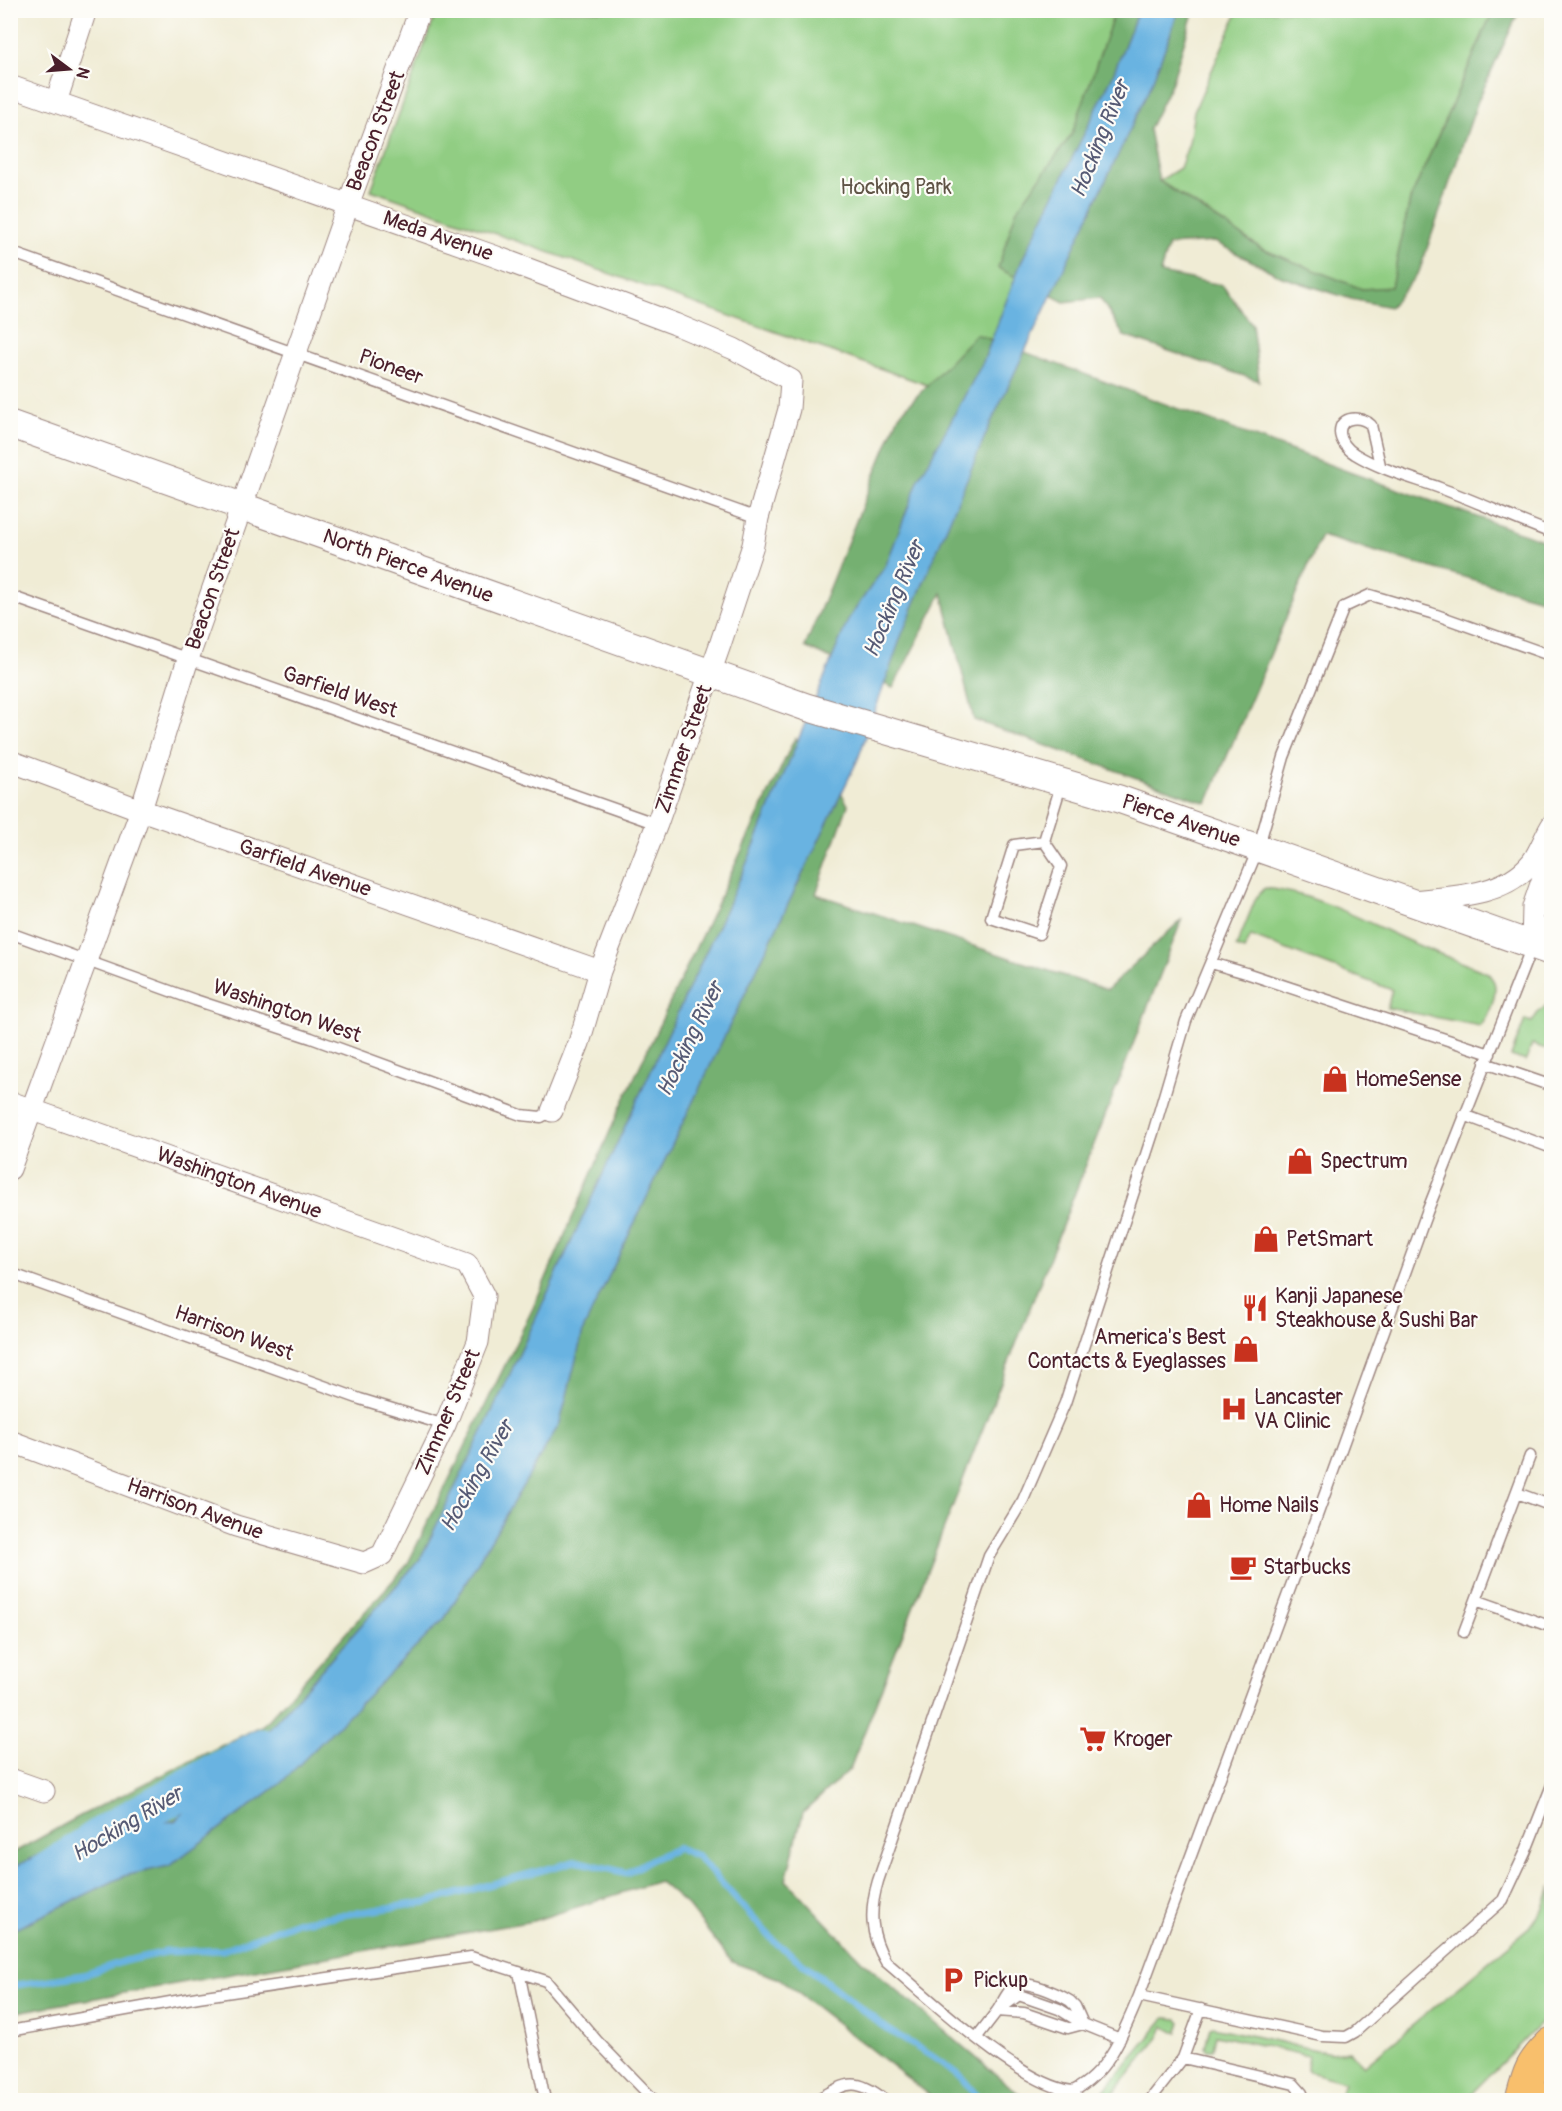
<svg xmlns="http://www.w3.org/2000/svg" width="1562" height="2111" font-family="Pangolin,sans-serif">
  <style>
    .green { fill: #91cd83; stroke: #6e7657; stroke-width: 1.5 }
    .forest { fill: #74b071; stroke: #5f684e; stroke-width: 1.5 }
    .water { fill: #69b3e1; stroke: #5a6986; stroke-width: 1.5 }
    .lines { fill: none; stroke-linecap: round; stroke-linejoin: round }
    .stream { stroke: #69b3e1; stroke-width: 7 }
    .river { stroke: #69b3e1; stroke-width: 39 }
    .service-casing { stroke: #9d8680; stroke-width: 13 }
    .minor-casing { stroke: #9d8680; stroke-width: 23 }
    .tertiary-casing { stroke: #9d8680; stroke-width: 29 }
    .primary-casing { stroke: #9d8680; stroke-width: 35 }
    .service { stroke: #fff; stroke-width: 10 }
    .minor { stroke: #fff; stroke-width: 21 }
    .tertiary { stroke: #fff; stroke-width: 27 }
    .primary { stroke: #f8bf6c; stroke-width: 33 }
    .labels { text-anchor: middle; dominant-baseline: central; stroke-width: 4.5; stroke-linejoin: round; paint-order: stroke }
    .street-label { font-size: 21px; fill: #4a1f2b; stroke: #fdfcf7 }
    .park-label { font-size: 21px; fill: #5f5345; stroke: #fdfcf7 }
    .poi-label { font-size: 21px; fill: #4a1f2b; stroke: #fdfcf7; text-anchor: start }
    .water-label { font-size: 22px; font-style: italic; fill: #565a74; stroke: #fdfcf7 }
  </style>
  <rect width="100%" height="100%" fill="#fdfcf7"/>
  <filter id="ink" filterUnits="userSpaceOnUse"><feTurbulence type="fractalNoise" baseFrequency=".0167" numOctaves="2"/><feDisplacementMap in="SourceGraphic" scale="12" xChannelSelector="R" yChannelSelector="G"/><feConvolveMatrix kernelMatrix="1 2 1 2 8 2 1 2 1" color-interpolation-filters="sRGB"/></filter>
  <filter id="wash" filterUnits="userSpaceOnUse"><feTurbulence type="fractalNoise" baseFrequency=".008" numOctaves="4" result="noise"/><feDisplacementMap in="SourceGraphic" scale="24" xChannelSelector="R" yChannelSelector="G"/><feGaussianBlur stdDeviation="1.35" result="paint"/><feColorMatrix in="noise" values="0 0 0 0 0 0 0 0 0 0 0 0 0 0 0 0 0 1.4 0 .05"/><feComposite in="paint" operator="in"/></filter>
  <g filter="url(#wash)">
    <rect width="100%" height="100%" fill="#f0ecd5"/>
    <path class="green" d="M 437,11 L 1164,11 L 993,408 L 371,190 Z
      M 1238,11 L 1493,11 L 1410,200 L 1391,288 L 1360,289 L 1262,249 L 1159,181 L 1180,168 L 1189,143 L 1194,111 Z
      M 1265,888 C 1313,893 1359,918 1402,938 C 1430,951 1459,961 1488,973 C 1490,976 1492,978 1494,982 C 1498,993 1489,1018 1480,1026 L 1387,1008 L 1392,990 L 1251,936 L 1244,950 L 1236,947 L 1256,898 Z
      M 1551,1001 L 1551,1051 L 1532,1044 L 1526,1061 L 1511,1056 L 1525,1020 L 1532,1022 L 1537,1014 Z
      M 1551,1887 L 1551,2013 L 1465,2100 L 1338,2100 L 1345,2082 L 1309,2072 L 1307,2070 L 1308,2056 L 1216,2035 L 1213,2049 L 1207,2049 L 1205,2046 L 1210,2028 L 1213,2027 L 1330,2053 L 1349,2051 L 1364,2066 L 1530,1927 L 1544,1908 Z
      M 1165,2018 L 1178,2019 L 1181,2022 L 1178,2032 L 1174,2032 L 1164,2026 L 1160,2036 L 1108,2100 L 1098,2100 L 1101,2094 Z"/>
    <path class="forest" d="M 1194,10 L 1172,82 L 1149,129 L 1159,181 L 1262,249 L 1362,289 L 1391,287 L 1410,200 L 1493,11 L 1519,11 L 1477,103 L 1419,272 L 1390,307 L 1351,299 L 1282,277 L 1215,242 L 1168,245 L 1160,273 L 1222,285 L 1252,324 L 1259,381 L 1124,336 L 1100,298 L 1064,302 L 998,268 L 1016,211 L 1072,134 L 1115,11 Z
      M 976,334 L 1352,473 L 1551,543 L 1551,602 L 1321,536 L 1207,803 L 974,720 L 942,593 L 893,688 L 805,647 L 899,415 Z
      M 795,738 L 823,759 L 848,805 L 816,894 L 1107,990 L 1182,919 L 850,1769 L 803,1813 L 786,1880 L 862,1961 L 1026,2100 L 936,2100 L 780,1979 L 732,1962 L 688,1906 L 659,1881 L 533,1921 L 11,2013 L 11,1854 L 80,1816 L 263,1725 L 407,1565 L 533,1308 L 620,1108 Z"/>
    <path class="water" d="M 1138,11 L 1179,11 L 1151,85 L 988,429 L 902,634 L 858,759 L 584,1328 L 560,1423 L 445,1618 L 280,1784 L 169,1866 L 124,1876 L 11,1931 L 11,1868 L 77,1837 L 117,1839 L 148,1823 L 176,1821 L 232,1750 L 267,1731 L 420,1559 L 503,1389 L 743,872 L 849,618 L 886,565 L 918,481 L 983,362 L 1022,260 L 1112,77 Z"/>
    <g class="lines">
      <path class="stream" d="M 10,1986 L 83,1975 L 125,1961 L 166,1952 L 223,1950 L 296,1922 L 427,1902 L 576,1861 L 627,1873 L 652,1859 L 678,1848 L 697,1856 L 774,1941 L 887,2029 L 933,2057 L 961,2077 L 980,2100"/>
      <path class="river" d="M 10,1897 L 111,1830 L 261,1748"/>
    </g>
  </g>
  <g filter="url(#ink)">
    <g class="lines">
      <defs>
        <path id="service" d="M 10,252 L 758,518
          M 1380,465 L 1371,425 C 1362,416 1340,415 1340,432 C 1340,441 1348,450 1355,454 C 1381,470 1413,478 1440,488 C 1478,502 1514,519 1552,533
          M 10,596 L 657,824
          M 1044,841 L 1061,866 L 1039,934 L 991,918 L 1014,845 L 1044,841 L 1062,782
          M 10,933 L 195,1000 L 311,1038 L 521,1115 L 541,1117 L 552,1111
          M 1211,963 L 1246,973 L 1490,1054
          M 1485,1063 L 1552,1086
          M 1464,1115 L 1552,1148
          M 10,1273 L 360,1399 L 445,1425
          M 1517,1493 L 1552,1506
          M 1476,1600 L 1552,1627
          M 1464,1632 L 1530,1456
          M 519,1972 L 545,2100
          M 1139,1996 L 1318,1513 L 1427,1212 L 1532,946
          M 1000,2009 L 1019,1995 L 1059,2009 L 1083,2024
          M 1201,2009 L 1183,2058 L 1294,2084 L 1302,2093 L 1304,2100
          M 997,2011 C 1002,2004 1006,1993 1013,1987 C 1026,1978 1058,1994 1070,2001 L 1075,2006 L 1083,2024
          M 10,2031 L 198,1997 L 471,1957 L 546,1981 L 597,2041 L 654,2100
          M 977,2037 L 997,2011 L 1024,2013 L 1068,2028 L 1083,2024 L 1120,2039
          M 1073,2091 C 1021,2086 928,1997 886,1962 C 870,1935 869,1911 878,1881 L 989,1556 L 1023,1500 L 1065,1403 L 1153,1133 L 1186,1021 L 1258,849 L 1284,757 L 1344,607 L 1370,595 L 1431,613 L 1552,656
          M 816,2100 C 847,2083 855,2076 885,2100
          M 1079,2100 L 1073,2091 C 1109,2073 1124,2031 1139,1996 L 1322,2036 L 1346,2037 L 1355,2032 L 1503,1900 L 1525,1853 L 1552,1785
          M 1150,2100 L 1183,2058"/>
        <path id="minor" d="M 10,86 L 494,256 L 675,324 L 734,349 L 791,380 L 789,409 L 758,518 L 753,545 L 720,645 L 657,824 L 600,971 L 579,1043 L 552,1111
          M 56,102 L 86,10
          M 10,761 L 141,810 L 600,971
          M 1410,901 C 1450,897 1504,897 1532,862 C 1539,853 1545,836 1552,825
          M 1532,945 L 1533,907 L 1552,852
          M 1532,945 L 1552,925
          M 10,1102 L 467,1264 L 484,1296 L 478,1342 L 445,1425 L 382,1555 L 364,1563 L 236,1526 L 10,1441
          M 10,1169 L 141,810 L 188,659 L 348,205 L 420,10
          M 10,1779 L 44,1791"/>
        <path id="tertiary" d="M 10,424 L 806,707 L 1119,799 L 1552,952"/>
        <path id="primary" d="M 1522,2100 C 1529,2073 1531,2064 1552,2044
          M 1544,2100 L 1552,2099"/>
      </defs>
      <use href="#service" class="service-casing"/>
      <use href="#minor" class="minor-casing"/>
      <use href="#tertiary" class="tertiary-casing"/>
      <use href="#primary" class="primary-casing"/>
      <use href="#service" class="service"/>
      <use href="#minor" class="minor"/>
      <use href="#tertiary" class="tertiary"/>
      <use href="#primary" class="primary"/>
    </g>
  </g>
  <defs>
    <symbol id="shop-bare" viewBox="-9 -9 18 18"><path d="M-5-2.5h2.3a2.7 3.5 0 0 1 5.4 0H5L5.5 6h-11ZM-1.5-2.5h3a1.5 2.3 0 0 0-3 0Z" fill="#c8321e" stroke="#fdfcf7" stroke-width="2.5" paint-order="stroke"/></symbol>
    <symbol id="restaurant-bare" viewBox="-9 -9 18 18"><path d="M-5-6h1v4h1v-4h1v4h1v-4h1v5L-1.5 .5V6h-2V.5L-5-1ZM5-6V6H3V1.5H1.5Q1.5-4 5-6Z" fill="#c8321e" stroke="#fdfcf7" stroke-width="2.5" paint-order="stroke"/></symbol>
    <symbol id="hospital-bare" viewBox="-9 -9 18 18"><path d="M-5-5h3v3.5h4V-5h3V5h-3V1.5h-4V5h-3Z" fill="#c8321e" stroke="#fdfcf7" stroke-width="2.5" paint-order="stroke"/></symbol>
    <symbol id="cafe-bare" viewBox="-9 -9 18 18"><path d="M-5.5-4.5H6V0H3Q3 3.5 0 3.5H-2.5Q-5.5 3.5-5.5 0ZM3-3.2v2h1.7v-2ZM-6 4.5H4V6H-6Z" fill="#c8321e" stroke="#fdfcf7" stroke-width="2.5" paint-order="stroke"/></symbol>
    <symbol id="supermarket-bare" viewBox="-9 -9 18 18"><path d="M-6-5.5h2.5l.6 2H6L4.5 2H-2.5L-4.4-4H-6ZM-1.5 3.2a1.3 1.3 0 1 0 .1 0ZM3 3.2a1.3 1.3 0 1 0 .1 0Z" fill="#c8321e" stroke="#fdfcf7" stroke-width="2.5" paint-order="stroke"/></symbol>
    <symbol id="parking-bare" viewBox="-9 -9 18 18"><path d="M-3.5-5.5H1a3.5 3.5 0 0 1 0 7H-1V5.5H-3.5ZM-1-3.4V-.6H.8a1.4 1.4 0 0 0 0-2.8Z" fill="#c8321e" stroke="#fdfcf7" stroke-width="2.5" paint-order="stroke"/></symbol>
  </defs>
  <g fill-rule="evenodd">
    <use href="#shop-bare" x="1316" y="1060" width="38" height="38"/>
    <use href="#shop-bare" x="1281" y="1142" width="38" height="38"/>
    <use href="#shop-bare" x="1247" y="1220" width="38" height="38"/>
    <use href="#restaurant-bare" x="1236" y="1289" width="38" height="38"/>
    <use href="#shop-bare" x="1227" y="1330" width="38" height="38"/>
    <use href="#hospital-bare" x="1215" y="1390" width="38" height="38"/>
    <use href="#shop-bare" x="1180" y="1486" width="38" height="38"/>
    <use href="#cafe-bare" x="1224" y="1548" width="38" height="38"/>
    <use href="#supermarket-bare" x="1074" y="1720" width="38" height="38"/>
    <use href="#parking-bare" x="934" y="1961" width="38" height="38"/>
  </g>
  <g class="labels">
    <g class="street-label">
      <text transform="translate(376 131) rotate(-69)">Beacon Street</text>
      <text transform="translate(438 236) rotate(19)">Meda Avenue</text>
      <text transform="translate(391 367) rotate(20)">Pioneer</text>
      <text transform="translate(408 566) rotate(20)">North Pierce Avenue</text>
      <text transform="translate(213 589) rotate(-71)">Beacon Street</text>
      <text transform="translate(340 692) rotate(19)">Garfield West</text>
      <text transform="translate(684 749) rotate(-71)">Zimmer Street</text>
      <text transform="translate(1181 821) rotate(19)">Pierce Avenue</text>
      <text transform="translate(305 868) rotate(19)">Garfield Avenue</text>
      <text transform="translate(287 1011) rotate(19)">Washington West</text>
      <text transform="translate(239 1183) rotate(20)">Washington Avenue</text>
      <text transform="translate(234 1333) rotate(20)">Harrison West</text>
      <text transform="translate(448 1412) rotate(-67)">Zimmer Street</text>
      <text transform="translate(195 1509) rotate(20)">Harrison Avenue</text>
    </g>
    <g class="park-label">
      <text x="896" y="187">Hocking Park</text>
    </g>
    <g class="poi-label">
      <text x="1355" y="1079">HomeSense</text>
      <text x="1320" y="1161">Spectrum</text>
      <text x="1286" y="1239">PetSmart</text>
      <text x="1275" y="1296">Kanji Japanese<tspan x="1275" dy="24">Steakhouse &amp; Sushi Bar</tspan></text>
      <text x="1226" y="1337" text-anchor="end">America's Best<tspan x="1226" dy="24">Contacts &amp; Eyeglasses</tspan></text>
      <text x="1254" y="1397">Lancaster<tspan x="1254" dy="24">VA Clinic</tspan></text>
      <text x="1219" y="1505">Home Nails</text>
      <text x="1263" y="1567">Starbucks</text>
      <text x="1113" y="1739">Kroger</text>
      <text x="973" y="1980">Pickup</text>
    </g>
    <g class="water-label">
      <text transform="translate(1100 139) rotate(-68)">Hocking River</text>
      <text transform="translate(894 599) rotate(-67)">Hocking River</text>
      <text transform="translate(690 1039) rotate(-64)">Hocking River</text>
      <text transform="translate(477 1476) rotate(-60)">Hocking River</text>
      <text transform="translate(127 1824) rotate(-31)">Hocking River</text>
    </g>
  </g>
  <rect width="1562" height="2111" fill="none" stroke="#fdfcf7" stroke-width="36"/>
  <g transform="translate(69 69) rotate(106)" stroke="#fdfcf7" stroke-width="4.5" paint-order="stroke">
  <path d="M0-4.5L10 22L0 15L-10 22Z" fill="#4a1f2b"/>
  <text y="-9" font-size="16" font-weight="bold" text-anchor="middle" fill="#4a1f2b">N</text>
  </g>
</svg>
